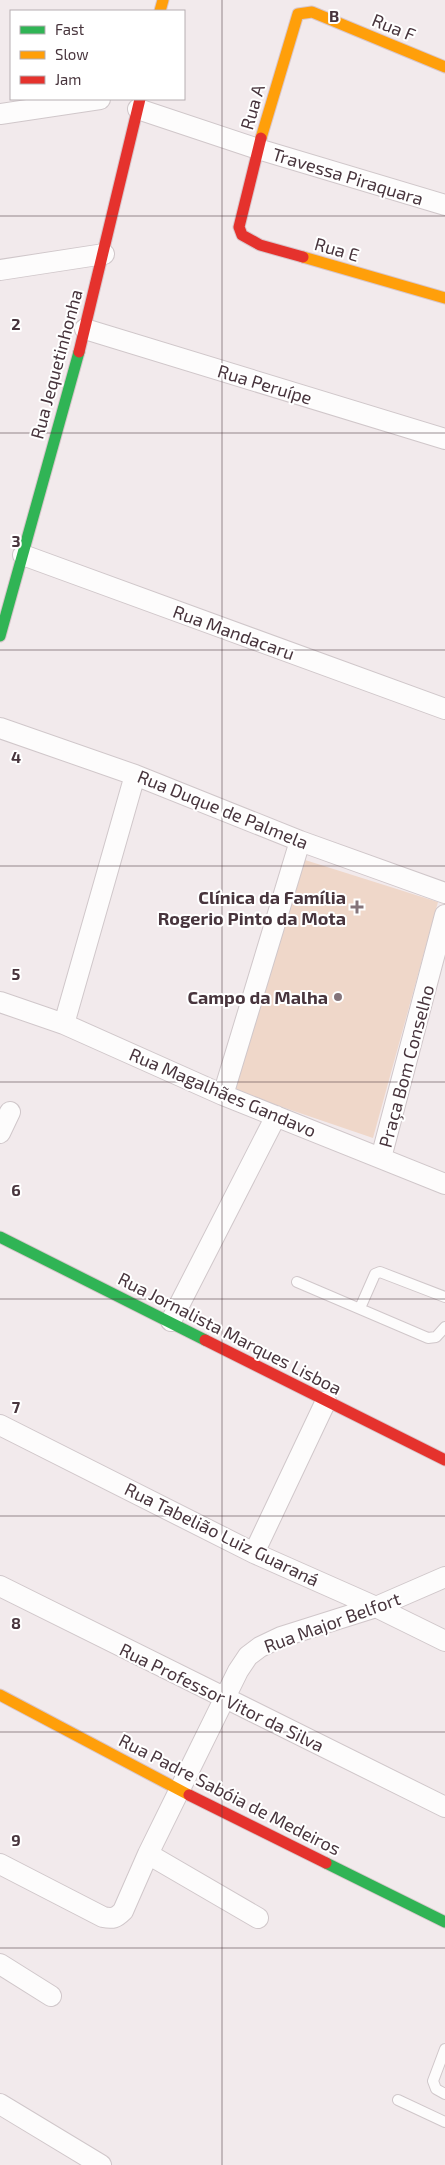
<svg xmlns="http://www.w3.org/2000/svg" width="445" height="2165" font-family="'Exo 2',sans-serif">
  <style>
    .green { fill: #efd7c9 }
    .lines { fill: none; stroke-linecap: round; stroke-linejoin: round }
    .lane-casing { stroke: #d0c7ca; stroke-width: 12 }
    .street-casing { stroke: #d0c7ca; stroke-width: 22 }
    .fast-casing { stroke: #d8c6cb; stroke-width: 13 }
    .slow-casing { stroke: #d8c6cb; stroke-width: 13 }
    .jam-casing { stroke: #d8c6cb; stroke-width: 13 }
    .lane { stroke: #fdfcfc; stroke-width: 10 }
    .street { stroke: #fdfcfc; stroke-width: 20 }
    .fast { stroke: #30b455; stroke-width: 11 }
    .slow { stroke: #ff9f0a; stroke-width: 11 }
    .jam { stroke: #e5322d; stroke-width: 11 }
    .grid { fill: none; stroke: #48353d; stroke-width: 1; stroke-opacity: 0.55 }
    .poi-dot { fill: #84747a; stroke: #fff; stroke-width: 2 }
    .labels { text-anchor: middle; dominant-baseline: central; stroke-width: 4; stroke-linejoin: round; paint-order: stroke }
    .street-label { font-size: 18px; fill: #48353d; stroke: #fff }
    .poi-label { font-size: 18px; font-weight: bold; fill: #48353d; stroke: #fff; text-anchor: end }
    .grid-label { font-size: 16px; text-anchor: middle; font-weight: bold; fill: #48353d; stroke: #fff; stroke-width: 4; stroke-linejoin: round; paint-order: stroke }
  </style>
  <rect width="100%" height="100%" fill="#f2eaec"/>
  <path class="green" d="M 305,860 L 438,902 L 373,1138 L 235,1091 Z"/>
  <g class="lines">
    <defs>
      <path id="lane" d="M 297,1282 L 428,1338 L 436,1337 L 445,1327
        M 360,1308 L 375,1274 L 380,1272 L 445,1297
        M 445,2049 L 433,2081 L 436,2089 L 445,2094
        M 398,2100 L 445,2122"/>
      <path id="street" d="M 138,109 L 258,149 L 445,205
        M 0,114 L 100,99
        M 0,270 L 104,254
        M 85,329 L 445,439
        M 23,555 L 445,709
        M 0,728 L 135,775 L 300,841 L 445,893
        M 0,1002 L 64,1024 L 223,1095 L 445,1184
        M 64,1024 L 135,775
        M 223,1095 L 300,841
        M 0,1133 L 10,1112
        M 381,1158 L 445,915
        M 171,1321 L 276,1116
        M 0,1425 L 254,1553 L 376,1607 L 445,1641
        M 254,1553 L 326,1401
        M 0,1586 L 445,1807
        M 148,1854 L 238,1671 L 248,1656 L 260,1647 L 281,1637 L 376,1607 L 445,1577
        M 0,1864 L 103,1917 C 113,1919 116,1918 123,1911 L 148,1854 L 258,1918
        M 0,1964 L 51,1996
        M 0,2104 L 101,2165"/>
      <path id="fast" d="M 0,636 L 79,352
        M 0,1237 L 205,1340
        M 326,1863 L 445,1922"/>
      <path id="slow" d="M 160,11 L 163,0
        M 261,138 L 298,14 L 312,12 L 445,67
        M 303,257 L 445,298
        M 0,1695 L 189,1795"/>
      <path id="jam" d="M 261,138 L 239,227 L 242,235 L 260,245 L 303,257
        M 79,352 L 140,99
        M 205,1340 L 445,1460
        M 189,1795 L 326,1863"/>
    </defs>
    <use href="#lane" class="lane-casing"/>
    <use href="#street" class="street-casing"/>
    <use href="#fast" class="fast-casing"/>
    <use href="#slow" class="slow-casing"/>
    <use href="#jam" class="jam-casing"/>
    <use href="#lane" class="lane"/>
    <use href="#street" class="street"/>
    <use href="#fast" class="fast"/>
    <use href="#slow" class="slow"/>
    <use href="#jam" class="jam"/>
  </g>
  <path class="grid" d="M 222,0 L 222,2165M 0,216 L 445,216M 0,433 L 445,433M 0,650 L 445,650M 0,866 L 445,866M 0,1082 L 445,1082M 0,1299 L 445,1299M 0,1516 L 445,1516M 0,1732 L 445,1732M 0,1948 L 445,1948"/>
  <g class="poi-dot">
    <path d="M354.5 899.5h5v5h5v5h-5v5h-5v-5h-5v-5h5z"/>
    <circle cx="338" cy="997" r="5"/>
  </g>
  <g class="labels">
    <g class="street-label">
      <text transform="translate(394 27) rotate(22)">Rua F</text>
      <text transform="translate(252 107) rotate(-74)">Rua A</text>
      <text transform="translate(348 176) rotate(17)">Travessa Piraquara</text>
      <text transform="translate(337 249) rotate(16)">Rua E</text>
      <text transform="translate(56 364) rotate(-75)">Rua Jequetinhonha</text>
      <text transform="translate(265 384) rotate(17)">Rua Peruípe</text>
      <text transform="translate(234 632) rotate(20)">Rua Mandacaru</text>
      <text transform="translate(223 809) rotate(22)">Rua Duque de Palmela</text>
      <text transform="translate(406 1066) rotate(-75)">Praça Bom Conselho</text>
      <text transform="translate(223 1092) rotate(23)">Rua Magalhães Gandavo</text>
      <text transform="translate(230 1333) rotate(27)">Rua Jornalista Marques Lisboa</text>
      <text transform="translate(222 1534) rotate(26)">Rua Tabelião Luiz Guaraná</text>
      <text transform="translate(332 1622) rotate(-20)">Rua Major Belfort</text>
      <text transform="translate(222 1697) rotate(26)">Rua Professor Vitor da Silva</text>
      <text transform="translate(230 1794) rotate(27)">Rua Padre Sabóia de Medeiros</text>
    </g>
    <g class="poi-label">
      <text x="346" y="897">Clínica da Família<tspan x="346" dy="21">Rogerio Pinto da Mota</tspan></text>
      <text x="328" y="997">Campo da Malha</text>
    </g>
  </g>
  <g class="grid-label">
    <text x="334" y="22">B</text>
    <text x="16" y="330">2</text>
    <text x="16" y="547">3</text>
    <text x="16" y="763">4</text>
    <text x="16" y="980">5</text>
    <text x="16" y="1196">6</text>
    <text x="16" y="1413">7</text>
    <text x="16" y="1629">8</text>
    <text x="16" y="1846">9</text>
  </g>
  <rect x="10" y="10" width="175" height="90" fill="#ffffff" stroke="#b6aeb1"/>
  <rect x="20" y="26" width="25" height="8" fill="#30b455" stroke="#b6aeb1"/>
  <text x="55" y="35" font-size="15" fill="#48353d">Fast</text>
  <rect x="20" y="51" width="25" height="8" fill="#ff9f0a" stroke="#b6aeb1"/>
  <text x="55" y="60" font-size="15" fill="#48353d">Slow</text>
  <rect x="20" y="76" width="25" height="8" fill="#e5322d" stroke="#b6aeb1"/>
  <text x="55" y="85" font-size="15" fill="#48353d">Jam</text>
</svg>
